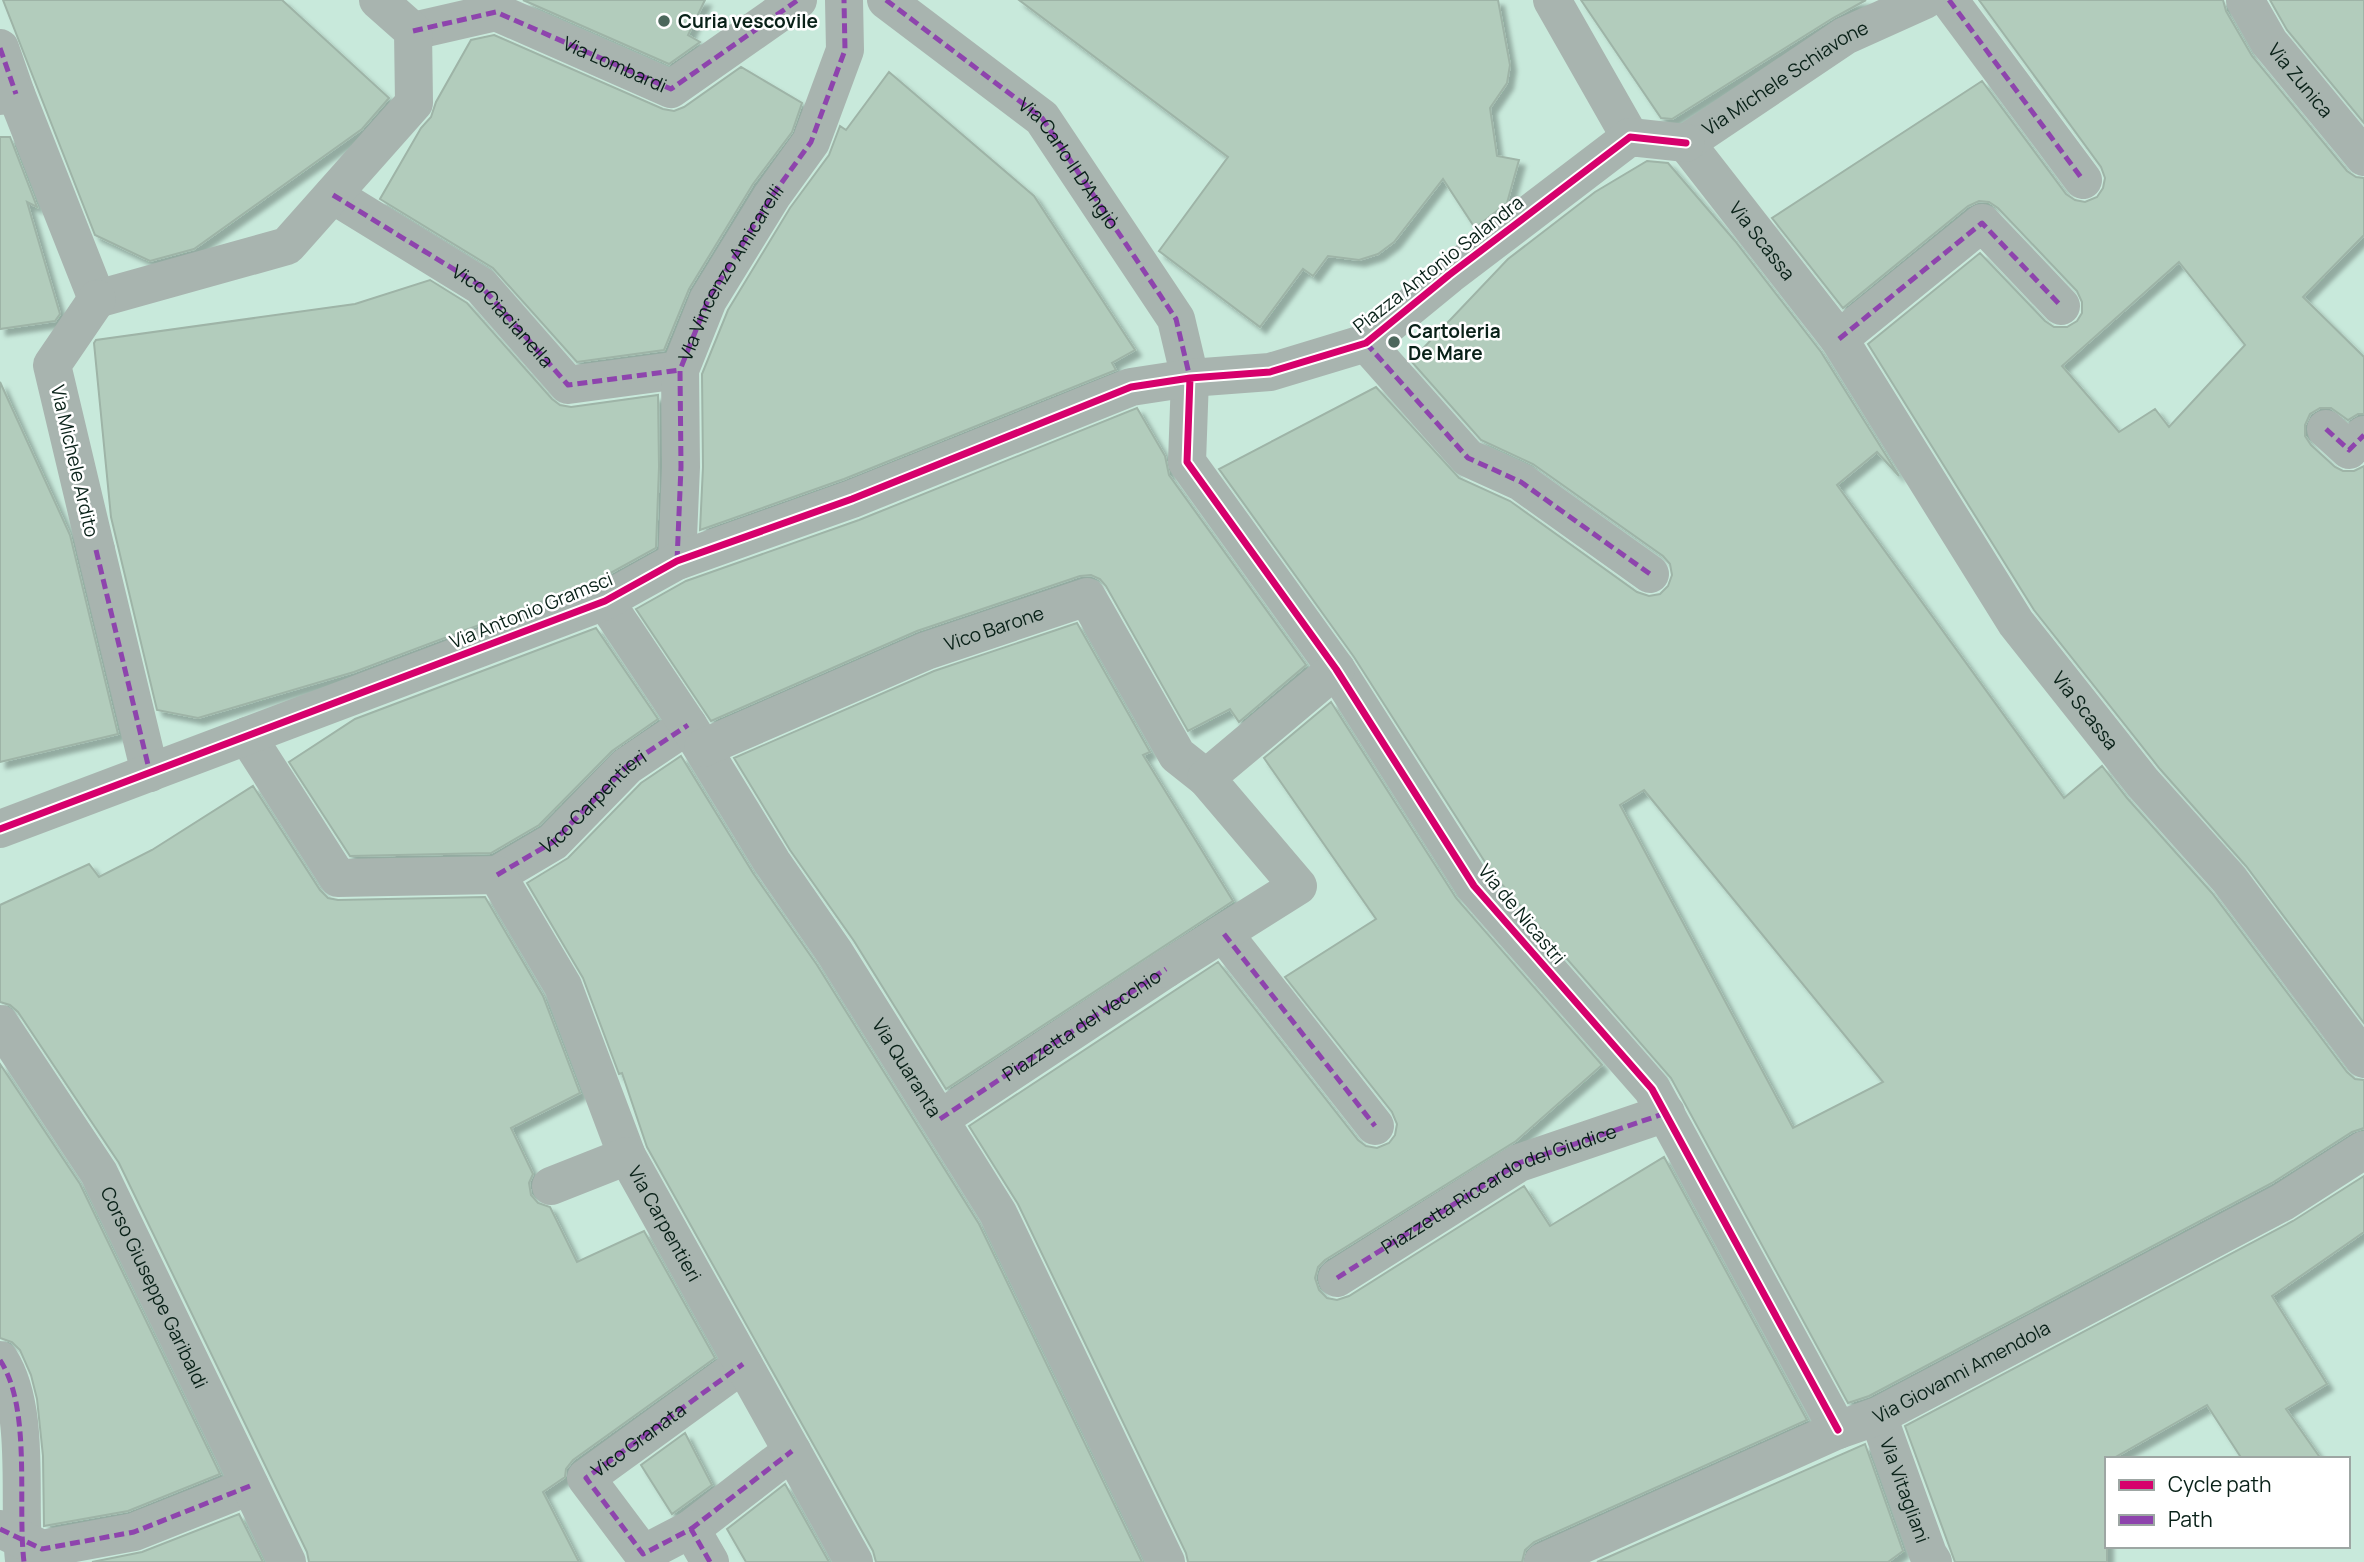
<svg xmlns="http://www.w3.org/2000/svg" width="2364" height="1562" font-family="Manrope,sans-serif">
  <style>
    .building { fill: #b2ccbc; stroke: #9eb4a7; stroke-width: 2; fill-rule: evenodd; filter: url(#shadow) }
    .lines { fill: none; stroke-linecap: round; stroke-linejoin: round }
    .pedestrian { stroke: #a8b4af; stroke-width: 38 }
    .minor { stroke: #a8b4af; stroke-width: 38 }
    .tertiary { stroke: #a8b4af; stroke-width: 38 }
    .quiet { stroke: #8e44ad; stroke-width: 5; stroke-dasharray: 10 5; stroke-linecap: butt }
    .cycleway-casing { stroke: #fff; stroke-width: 11 }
    .cycleway { stroke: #d6006c; stroke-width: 7 }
    .poi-dot { fill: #4c675c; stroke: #fff; stroke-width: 2.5 }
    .labels { text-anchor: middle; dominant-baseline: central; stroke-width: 5; stroke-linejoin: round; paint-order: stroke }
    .poi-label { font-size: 19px; font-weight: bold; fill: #092118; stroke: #fff; text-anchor: start }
    .street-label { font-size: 19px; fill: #092118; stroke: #fff }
  </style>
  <defs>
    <filter id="shadow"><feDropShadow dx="6" dy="6" stdDeviation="2" flood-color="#0004"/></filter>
  </defs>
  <rect width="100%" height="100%" fill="#c8e9db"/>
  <path class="building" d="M 3,0 L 282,0 L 389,98 L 362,129 L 194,249 L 150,261 L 95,235 Z
    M 523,0 L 705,0 L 688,35 L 700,42 L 669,64 Z
    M 1019,0 L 1498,0 L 1510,65 L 1507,83 L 1490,108 L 1497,156 L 1519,160 L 1507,203 L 1475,228 L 1443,179 L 1394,242 L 1378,254 L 1359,260 L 1328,256 L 1313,276 L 1303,269 L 1260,327 L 1159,251 L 1228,157 Z
    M 1581,0 L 1866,0 L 1833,18 L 1672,119 L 1661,118 Z
    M 1979,0 L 2223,0 L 2226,11 L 2252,56 L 2347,171 L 2356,177 L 2364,178 L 2364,235 L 2303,297 L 2364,357 L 2364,414 L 2358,414 L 2348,420 L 2331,408 L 2320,408 L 2310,414 L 2305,425 L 2305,436 L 2311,445 L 2335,467 L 2343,471 L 2354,471 L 2364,466 L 2364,1023 L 2246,866 L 2160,769 L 2034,610 L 1868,344 L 1980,253 L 2045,321 L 2054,327 L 2067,327 L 2077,321 L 2082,313 L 2082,302 L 2077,291 L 1998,208 L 1989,202 L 1979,201 L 1968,206 L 1843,308 L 1772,218 L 1982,81 L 2066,194 L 2075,200 L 2085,202 L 2097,197 L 2103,188 L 2105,178 L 2101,167 ZM 2179,262 L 2245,345 L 2169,427 L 2155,409 L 2119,432 L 2062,366 Z
    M 2270,0 L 2364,0 L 2364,123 L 2287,30 Z
    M 494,35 L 663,109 L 674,111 L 684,107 L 741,67 L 802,103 L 792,132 L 753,184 L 689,289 L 664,350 L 577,362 L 493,268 L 380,199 L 421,128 L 431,117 L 436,102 L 471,40 Z
    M 889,72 L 1034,196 L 1135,350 L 1112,363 L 1116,370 L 844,479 L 700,530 L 703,467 L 702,374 L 728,310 L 790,208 L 829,155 L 840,126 L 846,130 Z
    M 0,137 L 10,137 L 37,207 L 27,202 L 60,314 L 55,321 L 0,329 Z
    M 1647,161 L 1668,163 L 1735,241 L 1821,352 L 1899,476 L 1877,452 L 1837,485 L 2064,798 L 2102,766 L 2127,798 L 2212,893 L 2347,1072 L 2355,1079 L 2364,1080 L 2364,1128 L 2352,1132 L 2272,1183 L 1869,1396 L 1848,1403 L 1671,1078 L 1492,873 L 1354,657 L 1219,469 L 1376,387 L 1459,478 L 1510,501 L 1637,592 L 1649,596 L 1660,594 L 1668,586 L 1672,575 L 1670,564 L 1663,556 L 1533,464 L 1481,440 L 1411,361 L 1508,259 L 1595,192 ZM 1644,790 L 1883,1082 L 1793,1128 L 1620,805 Z
    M 430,280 L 467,303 L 552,399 L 560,405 L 571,407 L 658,395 L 659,467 L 656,548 L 596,581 L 354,672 L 198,718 L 157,710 L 111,517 L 94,343 L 96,340 L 355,304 Z
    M 0,382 L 70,535 L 118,734 L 0,762 Z
    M 1137,408 L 1165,456 L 1169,475 L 1306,665 L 1239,722 L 1230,709 L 1188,731 L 1106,586 L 1100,579 L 1091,575 L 1080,576 L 917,631 L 711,721 L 636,609 L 686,581 L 859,520 Z
    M 1077,623 L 1150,752 L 1143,755 L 1233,901 L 946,1089 L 854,941 L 790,850 L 734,758 L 934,671 Z
    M 596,628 L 658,719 L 612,751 L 539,825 L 491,853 L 350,856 L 289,762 L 355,719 Z
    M 1331,702 L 1456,898 L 1602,1065 L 1516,1141 L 1325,1260 L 1318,1267 L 1315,1278 L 1319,1290 L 1327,1298 L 1337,1300 L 1349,1296 L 1524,1186 L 1550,1226 L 1664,1157 L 1807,1420 L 1534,1542 L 1525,1550 L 1522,1562 L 1188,1562 L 1186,1553 L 1018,1204 L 969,1126 L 1218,962 L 1358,1140 L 1366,1146 L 1377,1148 L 1389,1143 L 1395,1135 L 1397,1124 L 1392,1112 L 1285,977 L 1376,919 L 1264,758 Z
    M 681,756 L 753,873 L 817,965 L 979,1224 L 1142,1562 L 876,1562 L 873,1551 L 647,1147 L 622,1073 L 619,1074 L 583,978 L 527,883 L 568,858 L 641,783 Z
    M 253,786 L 320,890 L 328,898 L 338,900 L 485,897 L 543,996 L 580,1093 L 511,1128 L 533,1174 L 529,1183 L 531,1195 L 538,1203 L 550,1207 L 577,1262 L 644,1231 L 715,1358 L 573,1460 L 566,1469 L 565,1477 L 543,1492 L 579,1562 L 309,1562 L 307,1552 L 119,1163 L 18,1012 L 10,1005 L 0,1002 L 0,905 L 89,864 L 99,877 L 152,850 Z
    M 0,1064 L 80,1184 L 220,1474 L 128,1511 L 44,1526 L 43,1456 L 37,1399 L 31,1375 L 20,1350 L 12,1342 L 0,1338 Z
    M 2364,1176 L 2364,1232 L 2272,1296 L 2327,1384 L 2286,1409 L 2321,1459 L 2242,1459 L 2207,1405 L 2112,1459 L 2107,1459 L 2107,1562 L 1955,1562 L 1905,1426 L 2293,1221 Z
    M 685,1433 L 712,1485 L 672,1514 L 641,1465 Z
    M 1865,1444 L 1903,1551 L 1888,1562 L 1597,1562 Z
    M 785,1484 L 829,1562 L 746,1562 L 727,1529 Z
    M 239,1514 L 263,1562 L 92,1562 L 142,1552 Z"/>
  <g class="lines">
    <g class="pedestrian">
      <path id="s1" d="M 886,0 L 1042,118 L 1176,319 L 1190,378"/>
      <path d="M 1949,0 L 2083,180"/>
      <path d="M 413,31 L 496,12 L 671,89 L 798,0"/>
      <path d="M 0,48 L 16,94"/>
      <path id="s2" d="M 333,195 L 481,286 L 568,385 L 680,370"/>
      <path d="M 1839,339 L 1982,223 L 2061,306"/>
      <path d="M 1366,343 L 1468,458 L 1521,482 L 1650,574"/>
      <path d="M 2326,429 L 2349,450 L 2364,435"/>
      <path d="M 96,550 L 150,773"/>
      <path d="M 677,561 L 681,467 L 680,370 L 708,300 L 772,196 L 811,142 L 845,50 L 844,0"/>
      <path id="s3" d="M 497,875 L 553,842 L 627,766 L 688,725"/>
      <path d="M 1224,934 L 1375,1126"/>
      <path d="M 940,1119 L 1166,969"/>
      <path d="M 1337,1278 L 1519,1163 L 1666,1113"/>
      <path d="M 0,1360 C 32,1410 17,1502 24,1560"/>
      <path d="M 0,1529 L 42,1549 L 134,1532 L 250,1486"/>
      <path d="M 691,1529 L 792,1451"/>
      <path d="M 710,1562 L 691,1529 L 643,1554 L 586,1478 L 743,1364"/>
    </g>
    <g class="minor">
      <path d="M 1552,0 L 1630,137"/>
      <path id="s4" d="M 2245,0 L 2269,42 L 2364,157"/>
      <path d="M 0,96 L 16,94 L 97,299"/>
      <path id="s5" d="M 1686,143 L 1839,339 L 2016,623 L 2143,783 L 2229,879 L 2364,1059"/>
      <path id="s6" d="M 1686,143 L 1845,36 L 1925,0"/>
      <path d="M 97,299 L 287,246 L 414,103 L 413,31 L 378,0"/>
      <path d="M 1190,378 L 1187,462 L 1336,669 L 1474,886 L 1652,1089 L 1838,1430"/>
      <path d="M 96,550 L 52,365 L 97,299"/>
      <path id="s7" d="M 605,601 L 688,725 L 772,862 L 835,953 L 998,1213 L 1166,1562"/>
      <path id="s8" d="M 247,736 L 338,878 L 497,875 L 563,986 L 627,1156 L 854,1562"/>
      <path id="s9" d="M 703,748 L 926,651 L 1087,597 L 1177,755 L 1206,778"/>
      <path d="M 0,829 L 605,601 L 677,561 L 852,499 L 1131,387 L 1190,378 L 1270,372 L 1366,343 L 1449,275 L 1630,137 L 1686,143"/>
      <path d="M 1166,969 L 1298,886 L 1206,778 L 1336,669"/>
      <path d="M 551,1186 L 627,1156"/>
      <path id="s10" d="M 1878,1416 L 1928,1554 L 1933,1562"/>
    </g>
    <g class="tertiary">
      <path id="s11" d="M 0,1024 L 99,1173 L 287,1562"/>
      <path id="s12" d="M 1543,1562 L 1838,1430 L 1878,1416 L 2283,1202 L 2364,1150"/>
    </g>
    <g class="quiet">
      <path d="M 886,0 L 1042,118 L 1176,319 L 1190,378"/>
      <path d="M 1949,0 L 2083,180"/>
      <path id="s13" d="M 413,31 L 496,12 L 671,89 L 798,0"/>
      <path d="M 0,48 L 16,94"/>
      <path d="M 333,195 L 481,286 L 568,385 L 680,370"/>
      <path d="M 1839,339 L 1982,223 L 2061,306"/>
      <path d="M 1366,343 L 1468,458 L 1521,482 L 1650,574"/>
      <path d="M 2326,429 L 2349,450 L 2364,435"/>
      <path d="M 96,550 L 150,773"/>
      <path id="s14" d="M 677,561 L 681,467 L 680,370 L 708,300 L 772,196 L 811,142 L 845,50 L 844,0"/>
      <path d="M 497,875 L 553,842 L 627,766 L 688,725"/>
      <path d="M 1224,934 L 1375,1126"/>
      <path id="s15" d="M 940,1119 L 1166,969"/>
      <path id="s16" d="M 1337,1278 L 1519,1163 L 1666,1113"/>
      <path d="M 0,1360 C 32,1409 17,1503 24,1562"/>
      <path d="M 0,1529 L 42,1549 L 134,1532 L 250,1486"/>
      <path d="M 691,1529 L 792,1451"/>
      <path id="s17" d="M 710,1562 L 691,1529 L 643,1554 L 586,1478 L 743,1364"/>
    </g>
    <defs>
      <path id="cycleway" d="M 1190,378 L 1187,462 L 1336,669 L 1474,886 L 1652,1089 L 1838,1430
        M 0,829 L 605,601 L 677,561 L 852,499 L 1131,387 L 1190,378 L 1270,372 L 1366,343 L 1449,275 L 1630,137 L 1686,143"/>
    </defs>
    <use href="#cycleway" class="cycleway-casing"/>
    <use href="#cycleway" class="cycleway"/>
  </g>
  <g class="poi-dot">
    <circle cx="664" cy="21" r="7"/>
    <circle cx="1394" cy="342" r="7"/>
  </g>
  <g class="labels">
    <g class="poi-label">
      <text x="678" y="21">Curia vescovile</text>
      <text x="1408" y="331">Cartoleria<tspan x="1408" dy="22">De Mare</tspan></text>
    </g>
    <g class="street-label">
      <text stroke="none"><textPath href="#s13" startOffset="215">Via Lombardi</textPath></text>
      <text stroke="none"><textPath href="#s6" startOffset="119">Via Michele Schiavone</textPath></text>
      <text stroke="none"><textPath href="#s4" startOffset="98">Via Zunica</textPath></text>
      <text stroke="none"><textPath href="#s1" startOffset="248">Via Carlo II D'Angiò</textPath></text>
      <text stroke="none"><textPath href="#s5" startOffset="124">Via Scassa</textPath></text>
      <text transform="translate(1438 264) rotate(-38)">Piazza Antonio Salandra</text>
      <text stroke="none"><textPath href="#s14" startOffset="301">VIa Vincenzo Amicarelli</textPath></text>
      <text stroke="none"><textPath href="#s2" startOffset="210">Vico Ciacianella</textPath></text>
      <text transform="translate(75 461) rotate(77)">Via Michele Ardito</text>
      <text transform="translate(531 610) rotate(-22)">Via Antonio Gramsci</text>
      <text stroke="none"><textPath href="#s9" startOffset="315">Vico Barone</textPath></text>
      <text stroke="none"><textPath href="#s5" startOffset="695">Via Scassa</textPath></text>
      <text stroke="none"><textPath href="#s3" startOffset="122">Vico Carpentieri</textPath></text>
      <text transform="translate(1522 914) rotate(50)">Via de Nicastri</text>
      <text stroke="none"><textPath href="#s15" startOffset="170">Piazzetta del Vecchio</textPath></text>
      <text stroke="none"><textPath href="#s7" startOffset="556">Via Quaranta</textPath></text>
      <text stroke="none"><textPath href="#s16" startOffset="186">Piazzetta Riccardo del Giudice</textPath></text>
      <text stroke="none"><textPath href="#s8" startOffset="716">Via Carpentieri</textPath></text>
      <text stroke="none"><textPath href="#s11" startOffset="306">Corso Giuseppe Garibaldi</textPath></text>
      <text stroke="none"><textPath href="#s12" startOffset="460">Via Giovanni Amendola</textPath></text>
      <text stroke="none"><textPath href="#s17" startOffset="252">Vico Granata</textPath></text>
      <text stroke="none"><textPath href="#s10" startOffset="79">Via Vitagliani</textPath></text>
    </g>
  </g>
  <rect x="2105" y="1457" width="245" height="91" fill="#ffffff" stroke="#9da6a3" stroke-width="2"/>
  <rect x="2119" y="1480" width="35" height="10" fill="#d6006c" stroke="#9da6a3" stroke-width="2"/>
  <text x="2168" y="1492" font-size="21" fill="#092118">Cycle path</text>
  <rect x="2119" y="1515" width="35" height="10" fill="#8e44ad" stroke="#9da6a3" stroke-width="2"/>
  <text x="2168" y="1527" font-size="21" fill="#092118">Path</text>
</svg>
